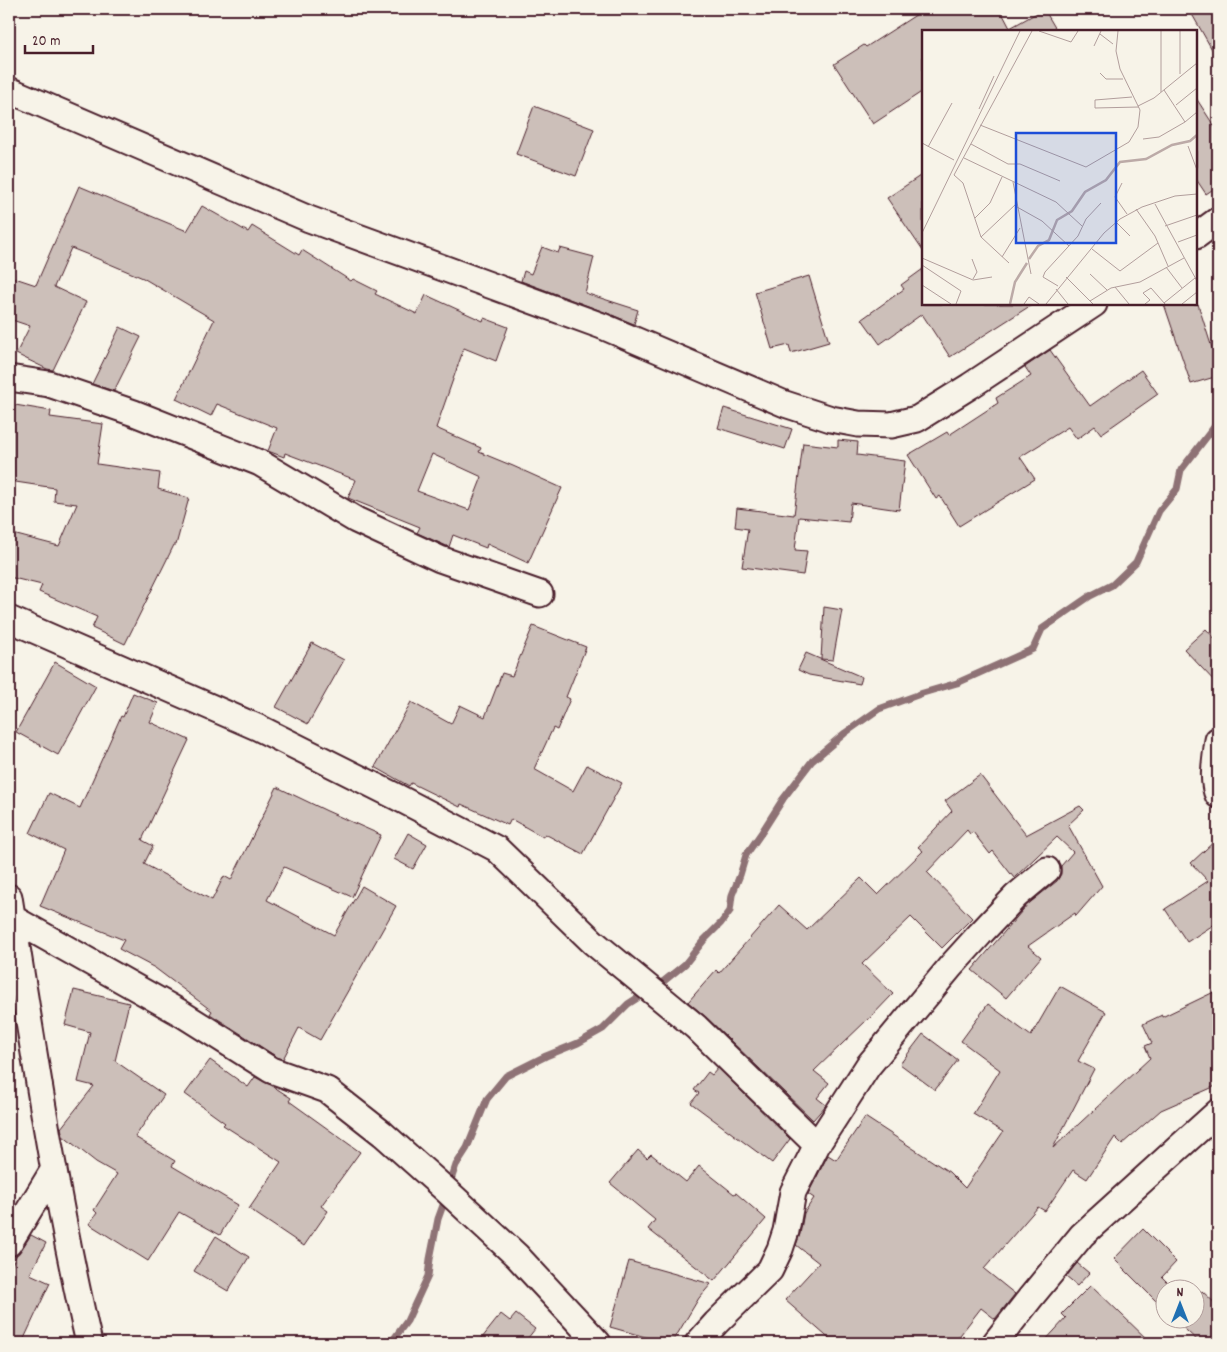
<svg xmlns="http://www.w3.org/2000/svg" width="1227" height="1352" font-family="Dekko,sans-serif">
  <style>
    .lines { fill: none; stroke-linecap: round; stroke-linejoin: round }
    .stream { stroke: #8e7275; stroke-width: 7 }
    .building { fill: #ccbfb9; stroke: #4a1f2b; fill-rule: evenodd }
    .street-casing { stroke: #4a1f2b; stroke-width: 29 }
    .street { stroke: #f7f3e8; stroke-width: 25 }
    .inset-river { fill: none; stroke: #bcaaa7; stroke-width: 2.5 }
    .inset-road { fill: none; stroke: #b29e9c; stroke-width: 1 }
    .view { fill: #1d4ed8; fill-opacity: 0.15; stroke: #1d4ed8; stroke-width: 2.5 }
    .inset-edge { fill: none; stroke: #4a1f2b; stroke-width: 2.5 }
  </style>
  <rect width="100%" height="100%" fill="#f7f3e8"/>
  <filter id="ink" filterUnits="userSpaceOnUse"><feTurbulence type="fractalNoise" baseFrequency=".02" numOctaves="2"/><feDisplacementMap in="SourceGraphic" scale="10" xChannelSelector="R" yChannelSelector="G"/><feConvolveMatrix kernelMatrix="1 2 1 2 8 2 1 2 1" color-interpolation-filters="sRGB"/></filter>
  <g filter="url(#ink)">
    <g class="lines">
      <path class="stream" d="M 449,1186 L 456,1165 L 467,1148 L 487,1099 L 506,1076 L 546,1056 L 578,1043 L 603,1029 L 628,1004 L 664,981 L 685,964 L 704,940 L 721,923 L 730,911 L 732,895 L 740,875 L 746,855 L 762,832 L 783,799 L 812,761 L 845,733 L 879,709 L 923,693 L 957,683 L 1033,649 L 1042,629 L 1090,596 L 1112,585 L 1136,562 L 1159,511 L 1177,489 L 1181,470 L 1218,422
        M 389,1343 L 393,1340 L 407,1321 L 428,1276 L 430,1259 L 438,1219 L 446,1197"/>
    </g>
    <path class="building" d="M 925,9 L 1000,9 L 1010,28 L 1044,9 L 1057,31 L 923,31 L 923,91 L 873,124 L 834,64 L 864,45 L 866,47 Z
      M 1189,9 L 1213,9 L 1218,17 L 1218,60 Z
      M 1196,98 L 1218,132 L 1218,186 L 1206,194 L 1196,179 Z
      M 534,106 L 594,129 L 576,176 L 516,154 Z
      M 923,174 L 923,251 L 887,198 Z
      M 79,186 L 187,231 L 202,206 L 248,232 L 252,226 L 299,255 L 302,250 L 351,281 L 353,279 L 377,291 L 375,294 L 417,314 L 426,295 L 483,321 L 484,318 L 508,327 L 496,361 L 464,348 L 436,428 L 481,448 L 479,452 L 513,466 L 562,488 L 528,563 L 487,544 L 486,548 L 453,535 L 449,547 L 417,533 L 420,527 L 348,498 L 356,480 L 285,453 L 284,457 L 268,451 L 277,428 L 217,404 L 211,416 L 176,399 L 214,320 L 143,278 L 91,256 L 71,248 L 54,287 L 86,302 L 53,370 L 47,369 L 16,354 L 30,326 L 9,319 L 9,276 L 36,285 ZM 432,454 L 482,477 L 469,510 L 417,491 Z
      M 542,247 L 558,253 L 560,248 L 594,257 L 585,293 L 638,310 L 634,324 L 607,313 L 521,281 L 524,271 L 531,274 Z
      M 923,269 L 923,304 L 1033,304 L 950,357 L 922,314 L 880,344 L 862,319 L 904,289 L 901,285 Z
      M 809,276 L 829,342 L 791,353 L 789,345 L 772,349 L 755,292 Z
      M 1164,304 L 1198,304 L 1218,367 L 1218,376 L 1191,384 Z
      M 120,327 L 141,337 L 114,391 L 92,384 Z
      M 1050,350 L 1090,406 L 1141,370 L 1158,394 L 1101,434 L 1095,426 L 1077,439 L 1068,427 L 1020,457 L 1035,479 L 959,526 L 940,496 L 936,499 L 908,455 L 947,432 L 949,435 L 998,403 L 996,398 L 1031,376 L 1025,367 Z
      M 9,404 L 51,411 L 50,417 L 103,424 L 97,464 L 160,473 L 158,489 L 189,498 L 176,545 L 174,545 L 125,644 L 92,628 L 97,617 L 39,592 L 42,585 L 9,577 L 9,533 L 59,546 L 77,504 L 54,501 L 55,488 L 9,481 Z
      M 724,408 L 792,429 L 785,449 L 718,428 Z
      M 838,440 L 858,442 L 857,455 L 905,461 L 899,510 L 851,503 L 849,522 L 799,517 L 795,550 L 807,551 L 803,575 L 742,567 L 748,529 L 735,527 L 737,508 L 794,515 L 803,443 L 838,447 Z
      M 824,607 L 842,610 L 833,660 L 821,659 Z
      M 533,626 L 586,647 L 566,697 L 570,699 L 557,730 L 553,728 L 534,769 L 573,791 L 587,765 L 622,783 L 583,854 L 545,834 L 543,837 L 511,819 L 508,825 L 461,804 L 460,807 L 411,783 L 409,786 L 375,767 L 411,702 L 451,724 L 460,705 L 485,717 L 502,673 L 512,676 Z
      M 1206,629 L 1218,642 L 1218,685 L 1184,649 Z
      M 312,643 L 344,660 L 308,724 L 276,707 Z
      M 806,653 L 862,677 L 860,684 L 809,675 L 798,670 Z
      M 55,662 L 96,686 L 58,755 L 16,732 Z
      M 133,693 L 158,703 L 150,722 L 189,740 L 142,840 L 153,846 L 144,864 L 212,900 L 224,876 L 231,880 L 277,787 L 327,811 L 381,835 L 352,897 L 284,867 L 267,900 L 334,935 L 362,886 L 396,906 L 320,1040 L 299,1028 L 283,1059 L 277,1057 L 210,1014 L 212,1011 L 155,968 L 119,949 L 124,940 L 40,906 L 64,850 L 30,833 L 49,793 L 80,808 L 121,716 L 123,717 Z
      M 980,775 L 1026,835 L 1080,806 L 1084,810 L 1068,825 L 1102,886 L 1076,916 L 1075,913 L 1028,946 L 1041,957 L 1006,998 L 972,970 L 1027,905 L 1057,881 L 1061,874 L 1061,866 L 1073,852 L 1057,837 L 1014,878 L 993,851 L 990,854 L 973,832 L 970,834 L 967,830 L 927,872 L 972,918 L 942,948 L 911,917 L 862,964 L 893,994 L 869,1019 L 868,1019 L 814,1071 L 829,1083 L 817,1098 L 826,1105 L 813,1120 L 706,1017 L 688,1002 L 716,970 L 719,973 L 779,905 L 807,930 L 861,878 L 878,895 L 923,851 L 918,847 L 952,811 L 945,801 Z
      M 408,833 L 427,844 L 413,869 L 394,859 Z
      M 1218,838 L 1218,922 L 1187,942 L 1165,909 L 1208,881 L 1191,863 Z
      M 1060,986 L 1106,1012 L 1078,1061 L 1094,1069 L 1053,1148 L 1150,1058 L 1145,1046 L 1152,1043 L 1143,1024 L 1162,1015 L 1162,1017 L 1218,990 L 1218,1085 L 1161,1110 L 1122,1144 L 1115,1137 L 1087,1179 L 1073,1170 L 1045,1211 L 1038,1207 L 984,1269 L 1015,1294 L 995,1319 L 981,1308 L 954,1343 L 834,1343 L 785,1300 L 819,1263 L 796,1245 L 800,1234 L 804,1213 L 814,1198 L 808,1194 L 828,1155 L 836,1160 L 865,1117 L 949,1172 L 965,1188 L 1003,1132 L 973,1114 L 1000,1070 L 961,1041 L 988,1004 L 1031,1036 Z
      M 74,990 L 129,1003 L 115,1061 L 164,1095 L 135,1137 L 175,1161 L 172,1166 L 238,1205 L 220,1235 L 179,1212 L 148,1261 L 89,1224 L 97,1213 L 94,1210 L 117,1174 L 96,1162 L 63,1136 L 61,1128 L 94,1086 L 78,1082 L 90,1032 L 65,1025 Z
      M 923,1034 L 958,1060 L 935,1090 L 900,1064 Z
      M 210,1060 L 248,1087 L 255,1077 L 271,1085 L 291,1098 L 289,1101 L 360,1152 L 321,1206 L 328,1211 L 304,1246 L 249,1209 L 281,1162 L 223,1125 L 225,1123 L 185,1094 Z
      M 718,1068 L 790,1139 L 772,1163 L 691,1103 L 699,1093 L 694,1090 L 708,1072 L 712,1075 Z
      M 638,1150 L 647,1158 L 651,1154 L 686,1182 L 699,1166 L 734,1194 L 736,1193 L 766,1219 L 714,1281 L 648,1229 L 655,1220 L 610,1183 Z
      M 1143,1229 L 1176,1262 L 1162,1277 L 1175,1290 L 1164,1290 L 1164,1309 L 1114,1259 Z
      M 31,1235 L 46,1243 L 30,1274 L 50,1283 L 22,1343 L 9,1343 L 9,1271 L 17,1254 L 21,1250 Z
      M 216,1236 L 249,1257 L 228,1291 L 194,1271 Z
      M 629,1261 L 711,1284 L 699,1298 L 672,1343 L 645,1343 L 649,1338 L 610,1327 Z
      M 1077,1263 L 1089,1273 L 1077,1286 L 1066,1277 Z
      M 1091,1285 L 1151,1343 L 1043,1343 L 1066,1318 L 1062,1314 Z
      M 1202,1291 L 1218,1306 L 1218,1343 L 1200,1343 L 1175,1320 L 1194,1320 L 1194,1298 Z
      M 501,1314 L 510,1321 L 516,1314 L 535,1329 L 524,1343 L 478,1343 Z"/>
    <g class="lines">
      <defs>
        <path id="street" d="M 9,90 L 309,219 L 602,326 L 785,404 L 831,419 L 858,424 L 891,425 L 917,419 L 970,386 L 1094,304
          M 1196,236 L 1218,220
          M 9,378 L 49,384 L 134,413 L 260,463 L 356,520 L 440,559 L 540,594
          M 9,619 L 259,728 L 397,797 L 497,849 L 593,942 L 696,1027 L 817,1145
          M 1218,740 C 1216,757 1211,780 1218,795
          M 9,897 C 33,1046 55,1196 89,1343
          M 12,918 L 179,1012 L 271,1070 L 327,1090 L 383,1134 L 447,1191 L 517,1256 L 598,1343
          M 9,1243 L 54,1169
          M 698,1343 L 716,1323 L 770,1270 L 780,1249 L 786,1231 L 793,1192 L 817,1145 L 868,1066 L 951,966 L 980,934 L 1016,896 L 1047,870
          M 995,1343 L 1031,1297 L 1082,1235 L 1218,1112"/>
      </defs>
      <use href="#street" class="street-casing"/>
      <use href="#street" class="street"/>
    </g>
  </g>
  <g transform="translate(922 30)">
    <rect width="275" height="275" fill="#f7f3e8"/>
    <path class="inset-river" d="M 107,229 L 116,216 L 127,210 L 135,190 L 150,181 L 163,162 L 184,150 L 198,132 L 224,129 L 250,115 L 268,111 L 275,105M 88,274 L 93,252 L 105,233"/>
    <path class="inset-road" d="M 117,1 L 149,12 L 156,1M 239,1 L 239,62M 258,1 L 258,44M 178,4 L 191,14M 172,16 L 179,1M 178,43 L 184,49 L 201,49M 242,60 L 263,92 L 275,82M 210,67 L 173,70 L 173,78 L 217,77M 254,75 L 275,58M 216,76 L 232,68 L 275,33M 57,79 L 72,46M 58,95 L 164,137 L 207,112 L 216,97 L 218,80 L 198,39 L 194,21 L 196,1M 221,109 L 237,107 L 263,92M 0,113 L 32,130M 49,114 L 86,134 L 98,134 L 138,151M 266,116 L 275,140M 6,117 L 30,73M 42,128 L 134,172 L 160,196M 32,145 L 110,1M 32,145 L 41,153 L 59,207 L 87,233M 91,152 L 109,244M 200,153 L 193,167 L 205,184M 233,174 L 275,251M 95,177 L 120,191 L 147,216M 214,179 L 233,206 L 246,236M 53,188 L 68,173 L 80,147M 194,192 L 208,206M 243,196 L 275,185M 0,203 L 98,1M 59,207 L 94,174M 256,212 L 275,205M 170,219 L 198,241 L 236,213M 80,227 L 98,198M 0,228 L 51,250 L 70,247M 50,229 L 55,242 L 51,249M 0,235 L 39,261 L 34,274M 244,237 L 260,258M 168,244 L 185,260M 144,247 L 171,274M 0,255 L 29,274M 136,256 L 121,247 L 123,242 L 156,206 L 164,189 L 179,173M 193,257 L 207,274M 134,259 L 146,274M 168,271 L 189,258 L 218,252 L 262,228M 242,273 L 273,248M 102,274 L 107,267 L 117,274M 124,274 L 182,203 L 198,189 L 220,177 L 253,166 L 275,164M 223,274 L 228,270 L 221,263 L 229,258 L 243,274M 260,274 L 275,262"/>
    <path class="view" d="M 94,103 L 194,103 L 194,213 L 94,213 Z"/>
    <rect width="275" height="275" class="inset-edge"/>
  </g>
  <rect width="1227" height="1352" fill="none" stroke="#f7f3e8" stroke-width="30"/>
  <rect x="15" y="15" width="1197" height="1322" fill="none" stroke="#4a1f2b" stroke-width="2" filter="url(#ink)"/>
  <g transform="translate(1180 1304)"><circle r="24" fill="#f7f3e8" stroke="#b29e9c"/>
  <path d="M0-4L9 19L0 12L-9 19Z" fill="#1f6fb2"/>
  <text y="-8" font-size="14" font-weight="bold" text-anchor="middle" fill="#4a1f2b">N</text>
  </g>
  <path d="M25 45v8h68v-8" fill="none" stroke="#4a1f2b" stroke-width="2.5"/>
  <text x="32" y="45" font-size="15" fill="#4a1f2b" stroke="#f7f3e8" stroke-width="4" paint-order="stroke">20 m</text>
</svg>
